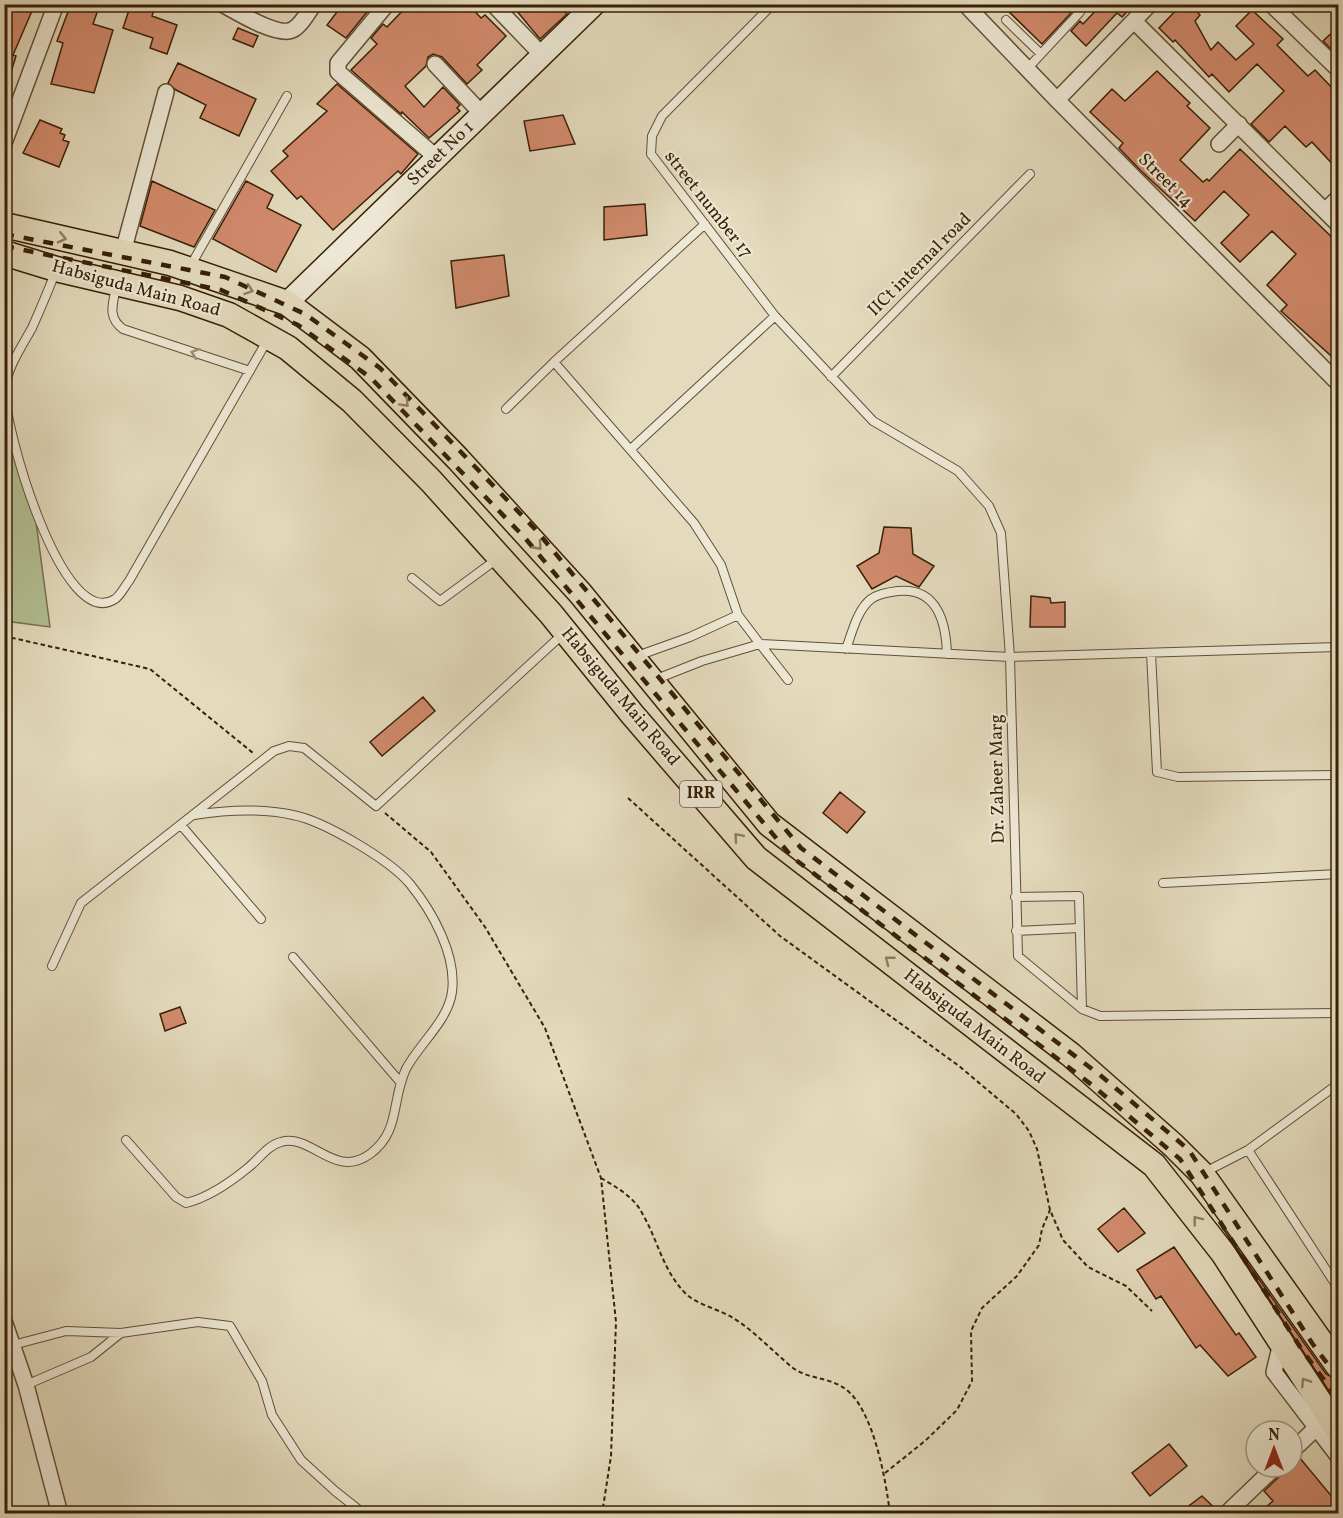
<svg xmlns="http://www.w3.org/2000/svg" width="1343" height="1518" font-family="Vollkorn,serif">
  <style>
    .pitch { fill: #b2c093; stroke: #75704c; stroke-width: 1.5 }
    .building { fill: #d28b6d; stroke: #382006; stroke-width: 1.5 }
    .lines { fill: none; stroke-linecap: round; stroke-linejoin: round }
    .lane-casing { stroke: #634f34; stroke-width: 10 }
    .street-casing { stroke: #634f34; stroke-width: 18 }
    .secondary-casing { stroke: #382006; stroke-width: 24 }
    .primary-casing { stroke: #382006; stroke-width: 27 }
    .path { stroke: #382006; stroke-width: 2; stroke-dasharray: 4.5 3; stroke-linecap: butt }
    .lane { stroke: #ede8d5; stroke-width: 8 }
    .street { stroke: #ede8d5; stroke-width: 15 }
    .secondary { stroke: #ede8d5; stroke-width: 21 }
    .primary { stroke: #e4dbbe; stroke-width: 24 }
    .rail { stroke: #382006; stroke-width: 4.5; stroke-dasharray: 10 10; stroke-linecap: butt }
    .oneway { stroke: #8e7e62 }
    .oneway2 { stroke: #9c8e78 }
    .labels { text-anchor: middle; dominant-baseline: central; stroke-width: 4.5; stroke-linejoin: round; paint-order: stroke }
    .shield { fill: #ede8d5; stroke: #6e5c44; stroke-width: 1.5 }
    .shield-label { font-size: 16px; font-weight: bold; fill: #382006 }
    .street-label { font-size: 18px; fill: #382006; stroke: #ede8d5 }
  </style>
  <rect width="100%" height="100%" fill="#e4dbbe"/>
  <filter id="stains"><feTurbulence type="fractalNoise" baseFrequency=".00333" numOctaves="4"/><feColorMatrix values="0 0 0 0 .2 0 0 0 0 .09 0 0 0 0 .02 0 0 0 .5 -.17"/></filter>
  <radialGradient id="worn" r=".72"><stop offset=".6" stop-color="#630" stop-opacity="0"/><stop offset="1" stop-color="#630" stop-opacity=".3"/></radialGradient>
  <path class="pitch" d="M 4,412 L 36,522 L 50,627 L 5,621 Z"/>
  <path class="building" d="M 4,4 L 35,4 L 13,55 L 16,56 L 7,85 L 4,85 Z
    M 71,4 L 100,4 L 93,24 L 113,30 L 94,93 L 51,84 L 63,43 L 57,41 Z
    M 131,4 L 142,8 L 143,4 L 156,4 L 152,16 L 177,25 L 167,54 L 150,48 L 153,38 L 123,28 Z
    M 343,4 L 370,4 L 365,11 L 367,12 L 346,38 L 327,25 Z
    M 409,4 L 468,4 L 481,18 L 485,15 L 506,36 L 477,65 L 482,70 L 467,84 L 442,57 L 433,54 L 428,57 L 426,66 L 405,86 L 424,107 L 443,87 L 460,105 L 457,108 L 460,111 L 429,138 L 402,112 L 401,114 L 351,70 L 377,44 L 371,38 L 383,24 L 387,27 Z
    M 511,4 L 559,4 L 567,14 L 540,39 Z
    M 1001,4 L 1062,4 L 1071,13 L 1042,44 Z
    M 1102,4 L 1134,4 L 1122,17 L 1117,13 L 1086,46 L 1071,31 L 1080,21 L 1083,24 Z
    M 1182,4 L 1190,4 L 1200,15 L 1195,21 L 1211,50 L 1218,42 L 1236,60 L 1254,44 L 1236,26 L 1252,10 L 1283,39 L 1277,45 L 1308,76 L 1315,70 L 1338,94 L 1338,170 L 1312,142 L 1306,147 L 1285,126 L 1269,142 L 1251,124 L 1284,91 L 1257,64 L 1229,92 L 1212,74 L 1209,77 L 1175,40 L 1173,42 L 1159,28 Z
    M 1338,27 L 1338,56 L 1323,41 Z
    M 238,28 L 258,36 L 253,47 L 233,39 Z
    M 178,63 L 256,99 L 239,136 L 200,118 L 206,105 L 176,90 L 168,83 Z
    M 1157,71 L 1190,103 L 1187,106 L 1210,128 L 1180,160 L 1203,182 L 1207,179 L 1209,181 L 1240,149 L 1338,243 L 1338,362 L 1281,311 L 1287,305 L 1267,285 L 1296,254 L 1272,231 L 1240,262 L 1221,243 L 1249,215 L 1224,191 L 1195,221 L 1141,171 L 1119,148 L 1123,143 L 1090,112 L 1112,89 L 1125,101 Z
    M 337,84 L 418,154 L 401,174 L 398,171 L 333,230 L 301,196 L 297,199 L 271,171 L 288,156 L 283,151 L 327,111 L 317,104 Z
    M 563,115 L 575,144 L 530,151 L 524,121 Z
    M 40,120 L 62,129 L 60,133 L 65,135 L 63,140 L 69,142 L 59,167 L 23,153 Z
    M 152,181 L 215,210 L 194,247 L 140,226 Z
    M 246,181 L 273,195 L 267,208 L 301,225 L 276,272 L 213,239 Z
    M 645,204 L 647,235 L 604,240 L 604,207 Z
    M 504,255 L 509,296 L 456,308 L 451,261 Z
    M 884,527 L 911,528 L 913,554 L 934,566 L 919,587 L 896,576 L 872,589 L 857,566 L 879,553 Z
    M 1031,596 L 1050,598 L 1051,603 L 1065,602 L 1065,627 L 1030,627 Z
    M 423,697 L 435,711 L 382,756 L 370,742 Z
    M 840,792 L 865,812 L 847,833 L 823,813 Z
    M 180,1007 L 186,1023 L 165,1031 L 160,1014 Z
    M 1124,1208 L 1145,1233 L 1118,1252 L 1098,1229 Z
    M 1224,1230 L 1326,1374 L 1338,1380 L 1338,1405 Z
    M 1174,1247 L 1236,1335 L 1239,1333 L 1256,1357 L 1228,1376 L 1200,1345 L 1196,1348 L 1161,1296 L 1156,1299 L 1137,1270 Z
    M 1169,1444 L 1187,1466 L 1150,1496 L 1132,1473 Z
    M 1299,1457 L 1338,1504 L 1338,1514 L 1258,1514 L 1273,1501 L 1264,1491 L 1282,1474 L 1284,1467 L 1292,1467 L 1292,1460 Z
    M 1202,1496 L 1217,1510 L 1217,1514 L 1178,1514 Z"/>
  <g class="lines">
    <defs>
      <path id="lane" d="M 773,4 L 662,116 L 652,136 L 651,154 L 775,316 L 873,421 L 958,471 L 989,506 L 1001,533 L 1010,657 L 1338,647
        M 1006,20 L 1041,54
        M 1027,69 L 1080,12 L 1078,4
        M 191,265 L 287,96
        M 55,273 C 48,291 40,310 32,328 C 22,346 6,369 5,391 C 4,426 62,634 115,599 C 120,596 125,586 129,581 L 268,339
        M 116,287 C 113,304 107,317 123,329 L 250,371
        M 554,362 L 705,224
        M 831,377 L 1030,174
        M 506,409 L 554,362 L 694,523 L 721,565 L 738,615
        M 632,448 L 775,316
        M 412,578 L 440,601 L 497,559
        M 846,649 C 852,633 857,610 871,599 C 878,594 889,592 898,591 C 937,587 946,622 947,654
        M 1151,653 L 1157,772 L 1178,777 L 1338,775
        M 637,656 L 690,637 L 738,615 L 760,644 L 1010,657 L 1018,956 L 1082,1009 L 1100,1016 L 1338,1013
        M 654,680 L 702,661 L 760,644 L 788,680
        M 181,825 L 261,919
        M 1163,883 L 1338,874
        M 1015,897 L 1079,896 L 1082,1009
        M 1016,931 L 1079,928
        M 293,957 L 401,1083
        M 52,966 L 81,903 L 274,751 L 289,746 L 304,748 L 376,806 L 564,633
        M 126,1140 L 176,1197 L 186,1203 C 207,1198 232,1181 249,1167 C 259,1159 268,1145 281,1142 C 312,1133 334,1180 370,1154 C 401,1131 391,1100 406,1069 C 419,1044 448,1021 452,992 C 457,955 432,911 410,884 C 390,860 324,821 293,815 C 261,808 226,810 194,815
        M 1248,1150 L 1338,1288
        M 1205,1172 L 1248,1150 L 1338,1084
        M 13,1345 L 66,1331 L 121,1333 L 198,1322 L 230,1326 L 262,1381 L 272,1415 L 301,1460 L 335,1491 L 364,1514
        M 26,1385 L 91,1357 L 121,1333"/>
      <path id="street" d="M 222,4 C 237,12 277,37 292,30 C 301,26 308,12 314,4
        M 387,4 L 338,63 L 338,72 L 437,158
        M 493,4 L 542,55
        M 965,4 L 1057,100 L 1338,383
        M 1271,4 L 1338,69
        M 1134,21 L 1338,224
        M 435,64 L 482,114
        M 1057,100 L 1150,4
        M 4,143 L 56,4
        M 1219,144 L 1239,124
        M 1325,211 L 1338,198
        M 123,252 L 166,92
        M 4,1321 L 26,1385 L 60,1514
        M 1281,1343 L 1274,1372 L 1338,1456
        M 1292,1451 L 1317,1427
        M 1226,1514 L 1275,1467"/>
      <path id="secondary" d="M 287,303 L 595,4"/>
      <path id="primary" d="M 4,225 L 170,263 L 287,303 L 360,358 L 458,459 L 580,593 L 769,824 L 1071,1055 L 1173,1145 L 1202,1174 L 1338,1366
        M 4,253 L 56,269 L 180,298 L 229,315 L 288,348 L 352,401 L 431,481 L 551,614 L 632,714 L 756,858 L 1154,1165 L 1223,1253 L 1338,1430"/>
    </defs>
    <use href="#lane" class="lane-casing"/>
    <use href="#street" class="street-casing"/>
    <use href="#secondary" class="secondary-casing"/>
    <use href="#primary" class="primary-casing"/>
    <path class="path" d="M 4,636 L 150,669 L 253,753
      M 628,798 L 780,936 L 959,1066 L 1016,1114 L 1029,1131 L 1037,1149 L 1050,1210 L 1063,1240 L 1088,1267 L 1126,1286 L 1152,1311
      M 385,813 L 431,852 L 485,927 L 545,1028 L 601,1178 L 616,1322 L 611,1456 L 602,1514
      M 601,1178 C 616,1187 634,1197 642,1213 C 658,1240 662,1269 685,1293 C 697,1305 719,1309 733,1318 C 756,1332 773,1352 793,1368 C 808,1379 828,1377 844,1388 C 873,1407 886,1480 890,1514
      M 885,1473 L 925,1441 L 957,1410 L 972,1381 L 971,1331 L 982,1308 L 1017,1276 L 1039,1245 L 1042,1229 L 1050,1210"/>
    <use href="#lane" class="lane"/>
    <use href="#street" class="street"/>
    <use href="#secondary" class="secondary"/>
    <use href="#primary" class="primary"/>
    <path class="rail" d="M 4,234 L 225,277 L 305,314 L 380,368 L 535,529 L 801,848 L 1100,1075 L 1189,1150 L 1312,1343 L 1338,1378
      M 4,246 L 221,290 L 298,325 L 371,378 L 525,538 L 792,857 L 1092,1085 L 1180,1159 L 1302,1350 L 1338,1399"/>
  </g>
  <defs><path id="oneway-chevron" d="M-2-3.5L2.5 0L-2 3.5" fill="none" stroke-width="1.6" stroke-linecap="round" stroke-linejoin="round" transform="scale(1.5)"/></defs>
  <g class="oneway">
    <use href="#oneway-chevron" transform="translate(62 238) rotate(13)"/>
    <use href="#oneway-chevron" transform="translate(249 290) rotate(19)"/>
    <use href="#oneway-chevron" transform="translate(405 403) rotate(47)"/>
    <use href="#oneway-chevron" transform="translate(538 546) rotate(48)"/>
    <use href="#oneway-chevron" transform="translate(738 837) rotate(-131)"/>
    <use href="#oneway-chevron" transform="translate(889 960) rotate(-142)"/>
    <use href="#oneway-chevron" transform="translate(1197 1220) rotate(-128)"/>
    <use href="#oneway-chevron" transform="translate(1305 1382) rotate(-123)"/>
  </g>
  <use class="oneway2" href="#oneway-chevron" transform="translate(195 353) rotate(-161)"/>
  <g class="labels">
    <rect class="shield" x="680" y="781" width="42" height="26" rx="4.5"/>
    <g class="shield-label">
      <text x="701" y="794">IRR</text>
    </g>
    <g class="street-label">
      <text transform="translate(441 154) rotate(-44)">Street No 1</text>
      <text transform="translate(1165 181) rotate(45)">Street 14</text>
      <text transform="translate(708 205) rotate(52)">street number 17</text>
      <text transform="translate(920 265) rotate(-45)">IICt internal road</text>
      <text transform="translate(136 289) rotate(15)">Habsiguda Main Road</text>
      <text transform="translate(620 697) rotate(50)">Habsiguda Main Road</text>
      <text transform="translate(998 779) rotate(-91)">Dr. Zaheer Marg</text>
      <text transform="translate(974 1027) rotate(38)">Habsiguda Main Road</text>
    </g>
  </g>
  <rect width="1343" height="1518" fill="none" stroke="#e4dbbe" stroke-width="24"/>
  <rect x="6" y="6" width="1331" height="1506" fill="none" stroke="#382006" stroke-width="3"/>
  <rect x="12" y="12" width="1319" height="1494" fill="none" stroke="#382006" stroke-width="1.5"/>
  <g transform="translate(1274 1449)"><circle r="28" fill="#ede8d5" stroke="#a59882" stroke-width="1.5"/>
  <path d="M0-4.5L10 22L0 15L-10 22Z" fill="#8f2418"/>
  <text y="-9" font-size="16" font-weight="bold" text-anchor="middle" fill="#382006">N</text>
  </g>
  <rect width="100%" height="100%" filter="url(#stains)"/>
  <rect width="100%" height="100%" fill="url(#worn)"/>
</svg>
